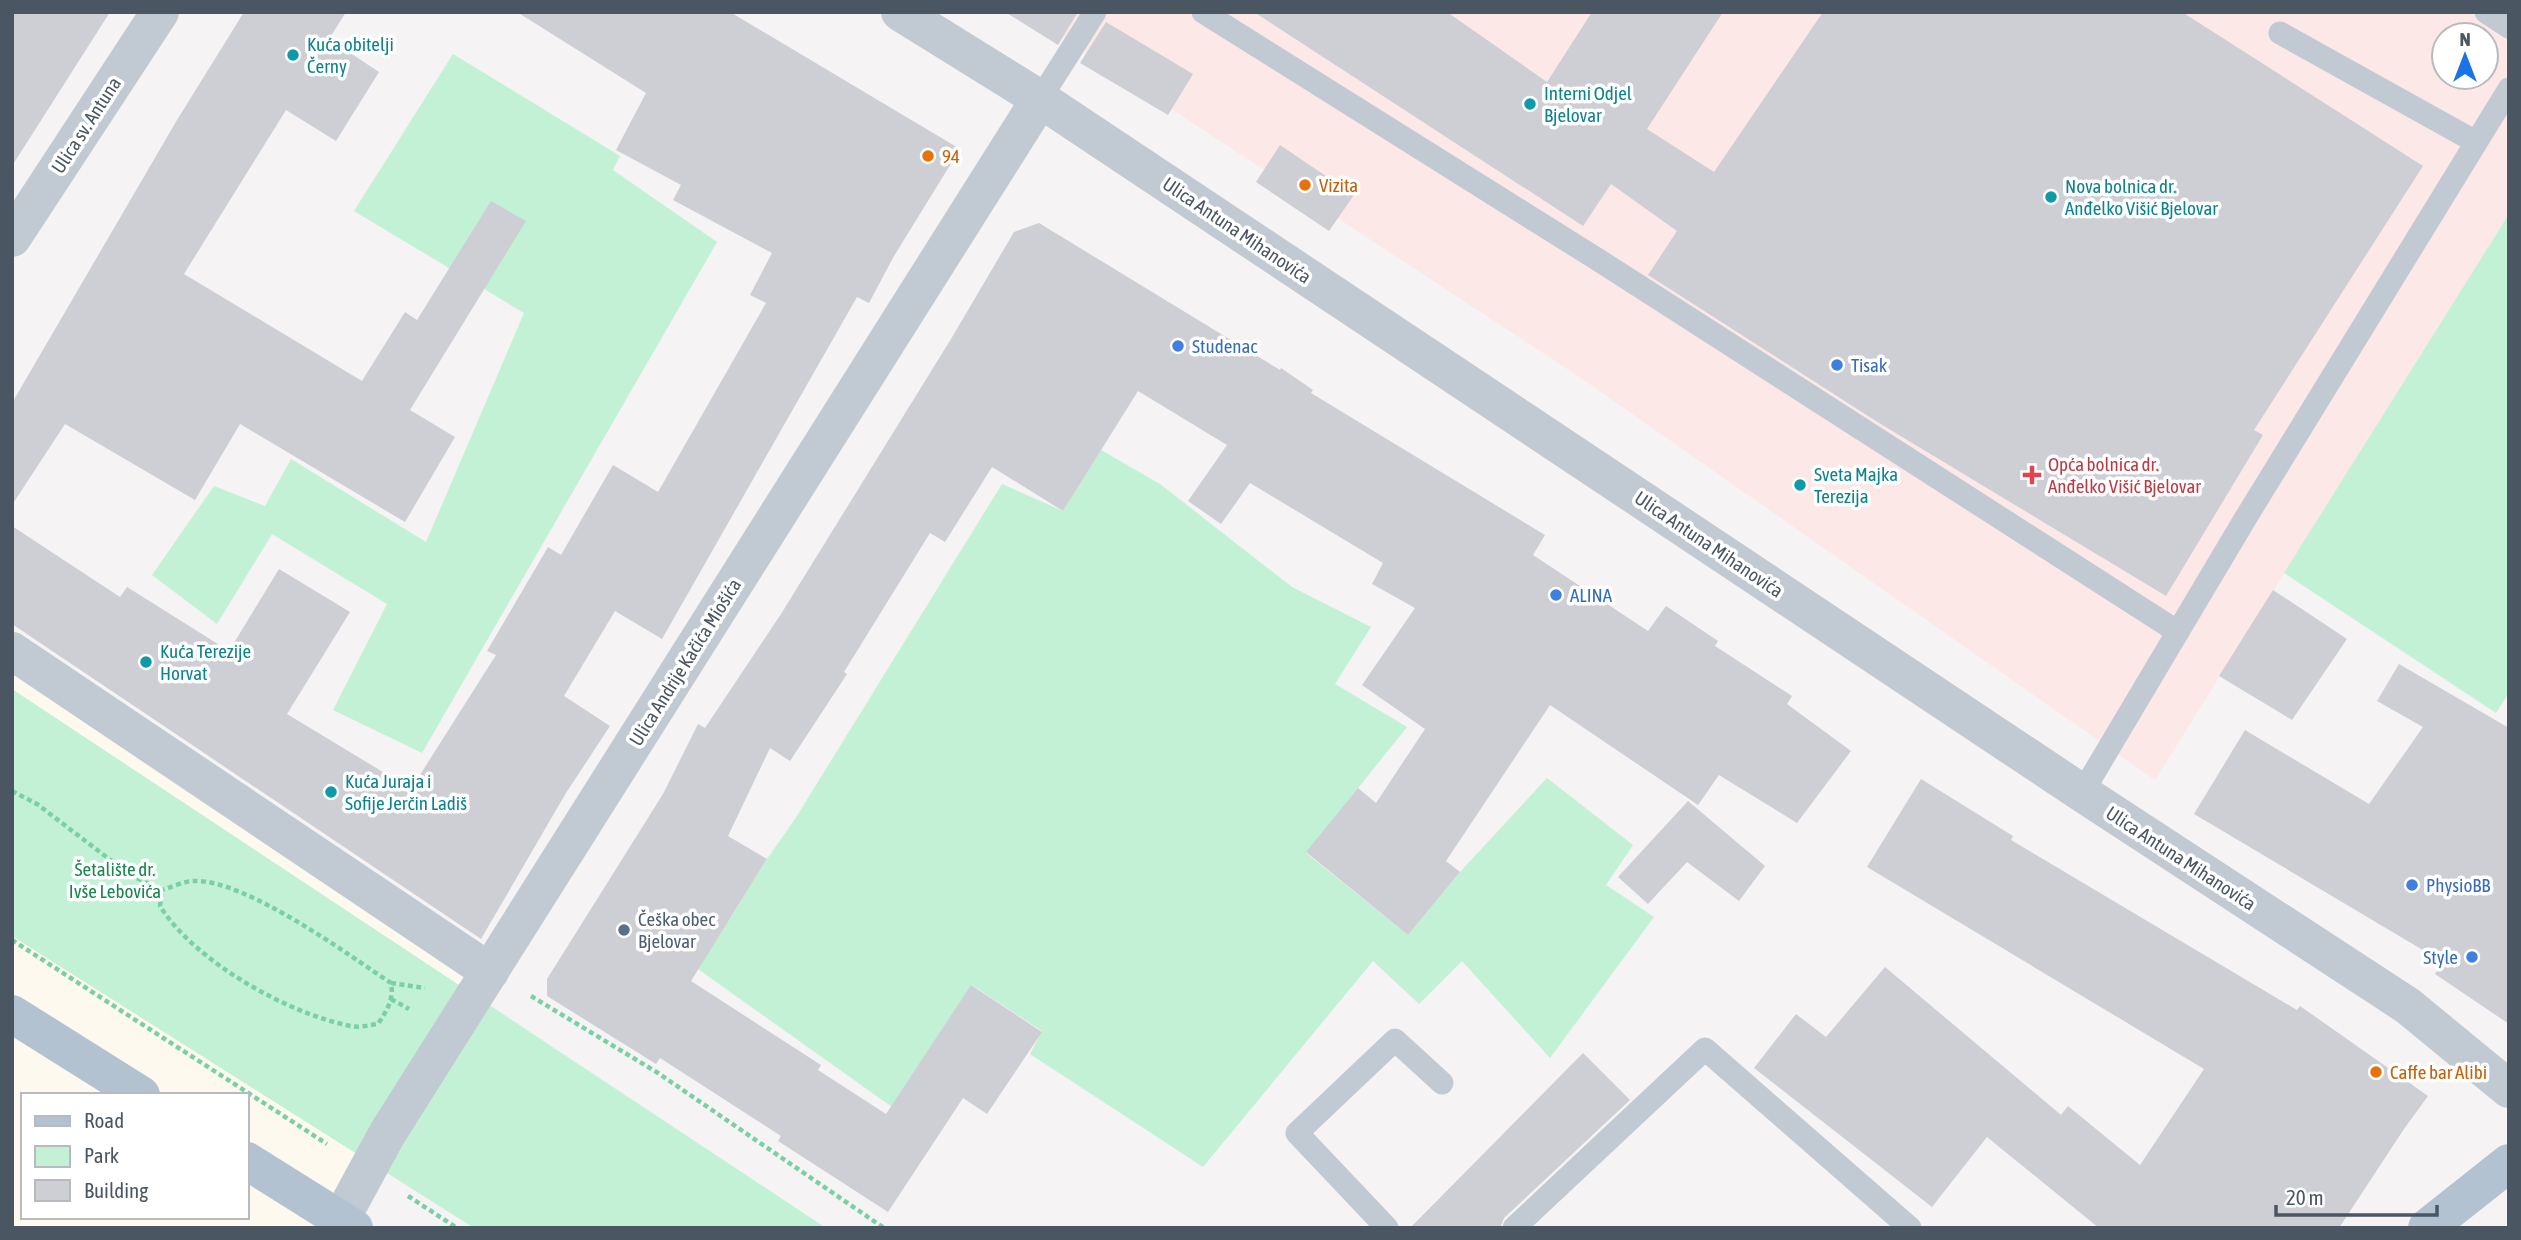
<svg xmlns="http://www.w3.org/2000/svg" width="2521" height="1240" font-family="'Asap Condensed',sans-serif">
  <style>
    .commercial { fill: #fdf9ef; fill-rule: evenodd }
    .medical { fill: #fce8e6; fill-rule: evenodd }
    .green { fill: #c3f1d5 }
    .building { fill: #cdcfd5 }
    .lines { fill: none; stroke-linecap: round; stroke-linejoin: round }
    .path { stroke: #7ad0a6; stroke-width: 4.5; stroke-dasharray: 5 3.5; stroke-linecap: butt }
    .lane { stroke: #c1cad2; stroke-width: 23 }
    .street { stroke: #c1cad2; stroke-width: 38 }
    .primary { stroke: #b3c2d1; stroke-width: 38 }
    .culture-dot { fill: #0f9aa8; stroke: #fff; stroke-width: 2.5 }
    .food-dot { fill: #e8710a; stroke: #fff; stroke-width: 2.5 }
    .shop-dot { fill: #3f7fe0; stroke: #fff; stroke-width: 2.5 }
    .health-dot { fill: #e0444e; stroke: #fff; stroke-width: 2.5 }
    .service-dot { fill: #5c6f8a; stroke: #fff; stroke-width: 2.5 }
    .labels { text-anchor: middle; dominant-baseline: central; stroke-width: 7; stroke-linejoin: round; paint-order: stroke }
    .culture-label { font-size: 19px; fill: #0d838f; stroke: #fff; text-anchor: start }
    .street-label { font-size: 19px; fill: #4a5661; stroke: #fff }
    .food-label { font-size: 19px; fill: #c56008; stroke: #fff; text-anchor: start }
    .shop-label { font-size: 19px; fill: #366cbe; stroke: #fff; text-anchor: start }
    .health-label { font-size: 19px; fill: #be3a42; stroke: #fff; text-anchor: start }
    .park-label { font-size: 19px; fill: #17864f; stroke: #fff }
    .service-label { font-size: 19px; fill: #4e5e75; stroke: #fff; text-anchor: start }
  </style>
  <rect width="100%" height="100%" fill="#f5f3f3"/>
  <path class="commercial" d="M 12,651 L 490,972 L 335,1228 L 12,1228 ZM 23,1095 L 247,1095 L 247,1217 L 23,1217 Z"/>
  <path class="medical" d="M 1024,12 L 2509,12 L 2509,214 L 2155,780 L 1581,378 ZM 2444,35 L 2486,35 L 2486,77 L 2444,77 Z"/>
  <path class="green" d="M 453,54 L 620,156 L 613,170 L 717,242 L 422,753 L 333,710 L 387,604 L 272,534 L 217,624 L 152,575 L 214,486 L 265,506 L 291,459 L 426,542 L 524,313 L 354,211 Z
    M 2509,214 L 2509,693 L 2496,713 L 2284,573 Z
    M 1101,450 L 1160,484 L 1292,587 L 1371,627 L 1335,684 L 1407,727 L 1306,853 L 1408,935 L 1460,872 L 1547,778 L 1633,845 L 1606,885 L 1654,917 L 1550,1058 L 1462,961 L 1419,1004 L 1373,961 L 1203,1167 L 1030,1054 L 1042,1031 L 972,985 L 892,1107 L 688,962 L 731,917 L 767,859 L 795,819 L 1002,484 L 1063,511 Z
    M 12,689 L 826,1228 L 474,1228 L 12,936 Z"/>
  <path class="building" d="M 12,12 L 110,12 L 12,166 Z
    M 244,12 L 346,12 L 329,39 L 379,72 L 336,141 L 286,110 L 184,274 L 362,381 L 405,312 L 417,320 L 491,201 L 526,221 L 410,410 L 455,437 L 405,522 L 240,424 L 195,500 L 65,424 L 12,505 L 12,403 L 177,120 Z
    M 517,12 L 730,12 L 960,149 L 894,256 L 869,303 L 857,297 L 662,639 L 615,611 L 564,696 L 610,726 L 566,793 L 481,939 L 12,624 L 12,526 L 120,597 L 127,587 L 229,651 L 279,569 L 350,612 L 287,714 L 411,789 L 496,655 L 487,651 L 548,547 L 561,555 L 613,465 L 658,492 L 766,303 L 750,295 L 772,253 L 673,200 L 681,185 L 616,150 L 646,93 Z
    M 1005,12 L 1078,12 L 1058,45 Z
    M 1254,12 L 1447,12 L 1547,82 L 1592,12 L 1723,12 L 1647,129 L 1714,172 L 1823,12 L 2182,12 L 2423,166 L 2254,430 L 2263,435 L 2166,596 L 1879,423 L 1648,275 L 1677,231 L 1611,184 L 1583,226 Z
    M 1106,22 L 1193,74 L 1168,115 L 1080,63 Z
    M 1280,145 L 1354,195 L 1329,231 L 1256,182 Z
    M 1039,223 L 1280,370 L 1281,368 L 1313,390 L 1311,393 L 1545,535 L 1533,555 L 1648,631 L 1666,606 L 1718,641 L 1715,646 L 1792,696 L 1787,704 L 1851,751 L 1797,823 L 1719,775 L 1698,805 L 1550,705 L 1446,861 L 1460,872 L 1408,935 L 1306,852 L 1358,788 L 1376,803 L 1425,729 L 1362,685 L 1415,608 L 1372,584 L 1383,563 L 1250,483 L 1221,524 L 1188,501 L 1227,445 L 1138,391 L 1063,511 L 992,467 L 945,542 L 930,533 L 844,672 L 847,674 L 790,761 L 770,748 L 728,836 L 767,859 L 691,981 L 821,1065 L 818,1070 L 886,1114 L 971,985 L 1042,1032 L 987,1114 L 963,1098 L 888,1212 L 778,1141 L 781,1136 L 660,1058 L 656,1064 L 547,996 L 547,979 L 663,794 L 698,724 L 705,728 L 781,614 L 951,339 L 1014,232 Z
    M 2273,590 L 2347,639 L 2292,720 L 2219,676 Z
    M 2399,664 L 2509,728 L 2509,1024 L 2435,974 L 2443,962 L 2194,814 L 2245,730 L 2369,804 L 2423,727 L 2377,701 Z
    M 1921,779 L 2013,836 L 2011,840 L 2297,1010 L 2300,1006 L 2428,1096 L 2404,1129 L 2339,1228 L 2099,1228 L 1987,1137 L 1932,1207 L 1754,1068 L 1796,1014 L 1826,1037 L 1885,967 L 2061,1115 L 2068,1106 L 2140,1165 L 2204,1069 L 1867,867 Z
    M 1688,801 L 1765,866 L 1739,901 L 1687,862 L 1648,904 L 1618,877 Z
    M 1583,1053 L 1630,1100 L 1504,1218 L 1500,1228 L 1410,1228 Z"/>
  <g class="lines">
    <path class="path" d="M 12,791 L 37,804 L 130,875 L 162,890 C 172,887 184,881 194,881 C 245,879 347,954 391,983 C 394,1000 387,1010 378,1024 C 369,1025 359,1028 351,1026 C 288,1014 194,961 160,906 L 162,890
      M 12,940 L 327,1144
      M 391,983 L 425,988
      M 531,996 L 658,1073 L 884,1228
      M 391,999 L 409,1009
      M 408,1196 L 457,1228"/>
    <path class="lane" d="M 1203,12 L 1600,261 L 2178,632
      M 2486,12 L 2509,27
      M 2280,33 L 2476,142
      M 1040,99 L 1095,12
      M 2082,793 L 2245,519 L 2509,89
      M 1387,1228 L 1297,1133 L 1395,1040 L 1442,1083
      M 1514,1228 L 1705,1049 L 1910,1228"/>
    <path class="street" d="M 900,12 L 1040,99 L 2082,793 L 2408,1006 L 2509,1089
      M 12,238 L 160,12
      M 12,651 L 490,972
      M 336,1228 L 387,1134 L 1040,99"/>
    <path class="primary" d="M 12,1014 L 141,1095
      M 247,1161 L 354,1228
      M 2427,1228 L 2509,1163"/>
  </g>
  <g class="culture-dot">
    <circle cx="293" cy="55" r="7"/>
    <circle cx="1530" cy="104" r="7"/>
    <circle cx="2051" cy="197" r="7"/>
    <circle cx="1800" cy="485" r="7"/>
    <circle cx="146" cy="662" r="7"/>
    <circle cx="331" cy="792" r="7"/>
  </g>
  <g class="food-dot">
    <circle cx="928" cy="156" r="7"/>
    <circle cx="1305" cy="185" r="7"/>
    <circle cx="2376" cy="1072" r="7"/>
  </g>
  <g class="shop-dot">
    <circle cx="1178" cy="346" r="7"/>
    <circle cx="1837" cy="365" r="7"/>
    <circle cx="1556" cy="595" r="7"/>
    <circle cx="2412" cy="885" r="7"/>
    <circle cx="2472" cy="957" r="7"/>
  </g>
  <path class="health-dot" d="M2028.5 464.5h7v7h7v7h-7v7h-7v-7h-7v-7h7z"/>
  <circle class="service-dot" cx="624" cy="930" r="7"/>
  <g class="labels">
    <g class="culture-label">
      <text x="307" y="44">Kuća obitelji<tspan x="307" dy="22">Černy</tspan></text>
      <text x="1544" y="93">Interni Odjel<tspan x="1544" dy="22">Bjelovar</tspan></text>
      <text x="2065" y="186">Nova bolnica dr.<tspan x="2065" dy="22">Anđelko Višić Bjelovar</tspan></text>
      <text x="1814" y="474">Sveta Majka<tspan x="1814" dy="22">Terezija</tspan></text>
      <text x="160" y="651">Kuća Terezije<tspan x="160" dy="22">Horvat</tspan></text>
      <text x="345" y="781">Kuća Juraja i<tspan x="345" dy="22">Sofije Jerčin Ladiš</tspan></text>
    </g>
    <g class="street-label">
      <text transform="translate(86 125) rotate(-57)">Ulica sv. Antuna</text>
      <text transform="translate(1237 230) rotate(34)">Ulica Antuna Mihanovića</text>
      <text transform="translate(1709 544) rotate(34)">Ulica Antuna Mihanovića</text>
      <text transform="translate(685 662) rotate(-58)">Ulica Andrije Kačića Miošića</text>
      <text transform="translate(2181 858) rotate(33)">Ulica Antuna Mihanovića</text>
    </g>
    <g class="food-label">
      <text x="942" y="156">94</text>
      <text x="1319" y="185">Vizita</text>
      <text x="2390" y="1072">Caffe bar Alibi</text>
    </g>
    <g class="shop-label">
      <text x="1192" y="346">Studenac</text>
      <text x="1851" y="365">Tisak</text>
      <text x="1570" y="595">ALINA</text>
      <text x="2426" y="885">PhysioBB</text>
      <text x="2458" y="957" text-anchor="end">Style</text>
    </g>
    <g class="health-label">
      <text x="2048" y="464">Opća bolnica dr.<tspan x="2048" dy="22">Anđelko Višić Bjelovar</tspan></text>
    </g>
    <g class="park-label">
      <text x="115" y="869">Šetalište dr.<tspan x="115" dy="22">Ivše Lebovića</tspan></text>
    </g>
    <g class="service-label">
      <text x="638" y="919">Češka obec<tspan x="638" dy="22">Bjelovar</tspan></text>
    </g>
  </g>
  <rect width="2521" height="1240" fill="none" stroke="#4a5661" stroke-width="28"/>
  <rect x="21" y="1093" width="228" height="126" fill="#ffffff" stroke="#b7bbc0" stroke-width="2"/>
  <rect x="35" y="1116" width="35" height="10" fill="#b3c2d1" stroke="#b7bbc0" stroke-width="2"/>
  <text x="84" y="1128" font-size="21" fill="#4a5661">Road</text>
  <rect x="35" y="1146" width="35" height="21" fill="#c3f1d5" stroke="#b7bbc0" stroke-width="2"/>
  <text x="84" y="1163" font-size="21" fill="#4a5661">Park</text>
  <rect x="35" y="1180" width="35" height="21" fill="#cdcfd5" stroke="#b7bbc0" stroke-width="2"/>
  <text x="84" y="1198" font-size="21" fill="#4a5661">Building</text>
  <g transform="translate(2465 56)"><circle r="33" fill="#ffffff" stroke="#b7bbc0" stroke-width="2"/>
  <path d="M0-5L12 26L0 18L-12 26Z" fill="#1a73e8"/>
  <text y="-10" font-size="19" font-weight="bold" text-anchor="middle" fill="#4a5661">N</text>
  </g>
  <path d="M2276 1205v10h161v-10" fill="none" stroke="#4a5661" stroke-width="3.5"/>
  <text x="2286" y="1205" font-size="21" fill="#4a5661" stroke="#ffffff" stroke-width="5" paint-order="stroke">20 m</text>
</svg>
